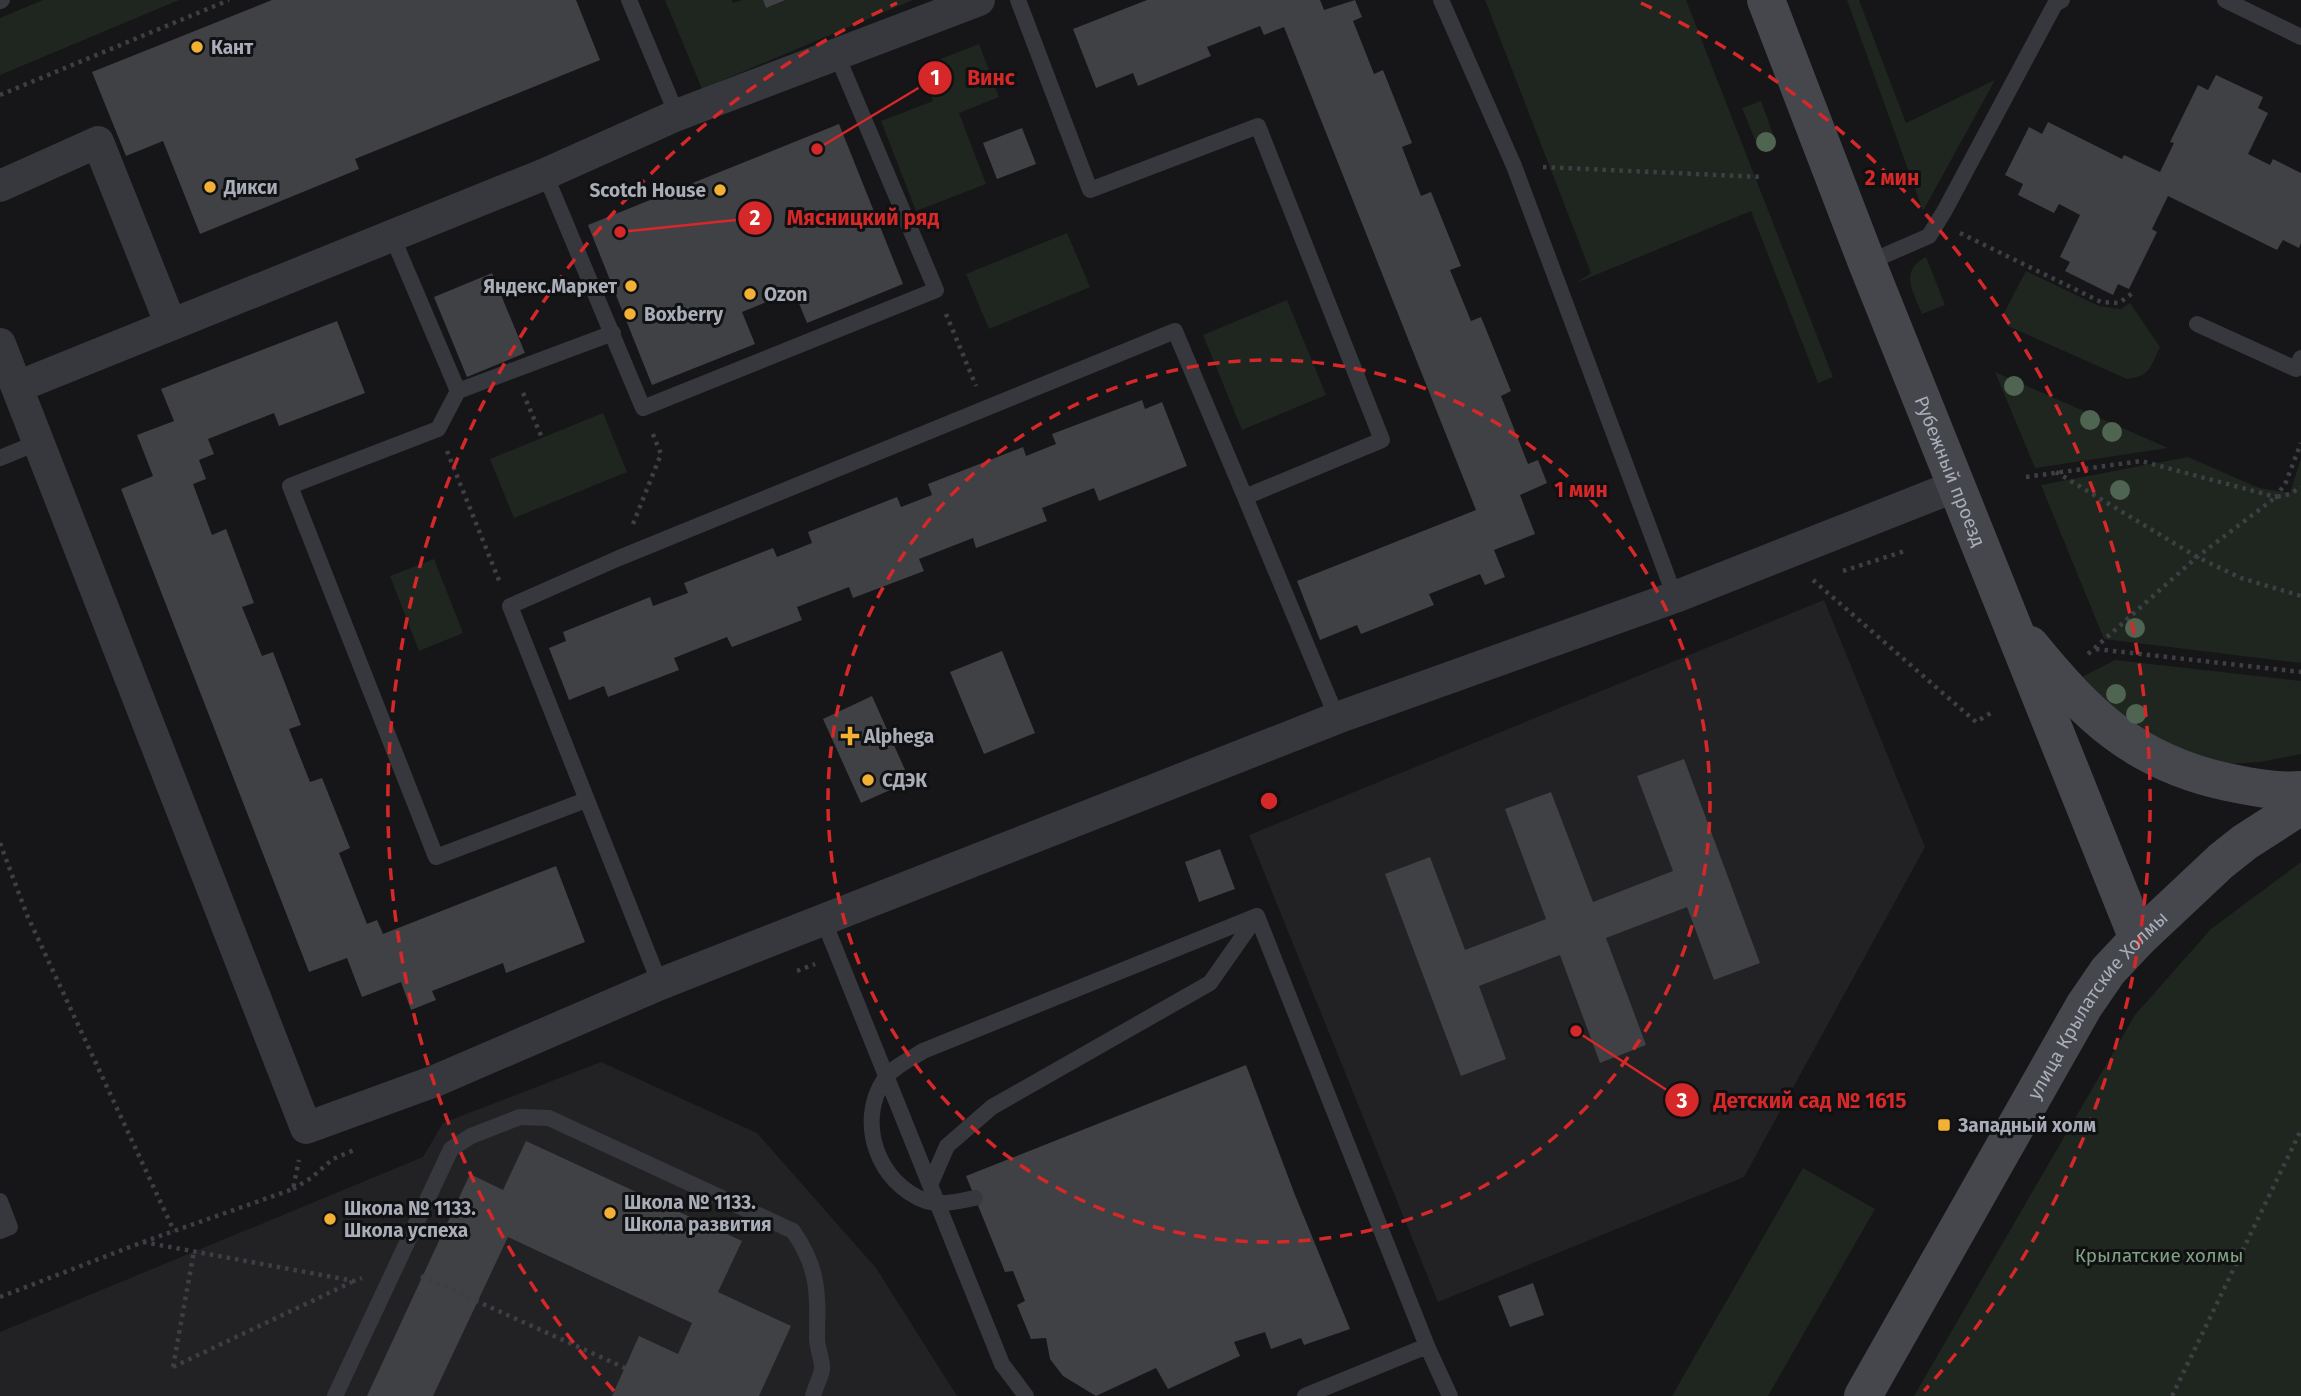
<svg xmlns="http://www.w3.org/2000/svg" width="2301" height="1396" font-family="'Fira Sans',sans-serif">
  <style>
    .built { fill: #222225 }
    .green { fill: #1e261f }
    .building { fill: #404145 }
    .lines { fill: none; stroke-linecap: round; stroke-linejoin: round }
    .path { stroke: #3d3f44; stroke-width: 4.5; stroke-dasharray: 3.5 5; stroke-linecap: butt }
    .lane { stroke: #37383d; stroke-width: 16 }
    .street { stroke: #37383d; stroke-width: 32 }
    .secondary { stroke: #45474d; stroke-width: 38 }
    .tree { fill: #506452 }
    .ring { fill: none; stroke: #d62828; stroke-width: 3.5; stroke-dasharray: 12 9 }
    .poi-dot { fill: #f2b134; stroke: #111113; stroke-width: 2.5 }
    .labels { text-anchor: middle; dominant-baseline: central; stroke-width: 6; stroke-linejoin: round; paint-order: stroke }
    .poi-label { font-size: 19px; font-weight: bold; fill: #a8adb8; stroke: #111113; text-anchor: start }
    .street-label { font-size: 19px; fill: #a8adb8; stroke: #111113 }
    .park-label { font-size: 19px; fill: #7fa381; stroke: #111113 }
    .centre { fill: #d62828; stroke: #111113; stroke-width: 3.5 }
    .ring-label { font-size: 21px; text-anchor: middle; font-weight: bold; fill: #d62828; stroke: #111113; stroke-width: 6; stroke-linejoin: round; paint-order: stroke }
    .leader { fill: none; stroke: #d62828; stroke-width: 2.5 }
    .callout-dot { fill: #d62828; stroke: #111113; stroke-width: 2.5 }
    .mark-label { font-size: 21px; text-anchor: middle; font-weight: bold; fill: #fff }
    .callout-label { font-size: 21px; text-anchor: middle; font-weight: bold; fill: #d62828; stroke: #111113; stroke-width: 6; stroke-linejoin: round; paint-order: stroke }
  </style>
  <rect width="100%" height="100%" fill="#161618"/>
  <path class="built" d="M 1824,600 L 1925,847 L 1744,1177 L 1438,1302 L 1249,835 Z
    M 601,1062 L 757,1133 L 876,1268 L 957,1396 L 0,1396 L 0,1332 L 423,1157 L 443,1123 Z"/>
  <path class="green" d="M 43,0 L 179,0 L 0,75 L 0,18 Z
    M 665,0 L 732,0 L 733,3 L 742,0 L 763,0 L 766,8 L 787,0 L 913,0 L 702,89 Z
    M 1485,0 L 1686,0 L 1833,377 L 1818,383 L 1751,211 L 1576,283 L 1591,273 Z
    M 1847,0 L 1859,0 L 1906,123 L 1995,80 L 1923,211 Z
    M 979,44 L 999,97 L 959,113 L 986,184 L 916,211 L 881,121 L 933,101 L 920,67 Z
    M 1761,101 L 1776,142 L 1759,149 L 1742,108 Z
    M 1067,233 L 1090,287 L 989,329 L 966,274 Z
    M 1926,257 L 1945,305 L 1922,314 C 1914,293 1898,271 1926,257 Z
    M 2026,271 L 2099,306 L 2121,309 L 2130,303 L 2160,347 C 2150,367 2151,376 2127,379 L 2008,326 L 2004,313 Z
    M 1287,300 L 1326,395 L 1242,430 L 1203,335 Z
    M 1995,372 L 2168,448 L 2035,468 Z
    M 603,413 L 627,472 L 514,518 L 490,459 Z
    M 2188,457 L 2259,488 L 2290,493 L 2301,458 L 2301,663 L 2104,639 L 2041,485 Z
    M 434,559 L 463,633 L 419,651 L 390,576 Z
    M 2115,660 L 2301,681 L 2301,754 L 2260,762 L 2228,764 L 2147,745 L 2082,677 Z
    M 2301,862 L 2301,1396 L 1914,1396 L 2135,1015 L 2211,929 Z
    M 1803,1168 L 1875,1209 L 1768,1396 L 1672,1396 Z"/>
  <path class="building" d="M 272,0 L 576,0 L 600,60 L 355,159 L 359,169 L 200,234 L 163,141 L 126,156 L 92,72 Z
    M 763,0 L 786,0 L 766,8 Z
    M 1147,0 L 1320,0 L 1324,10 L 1355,0 L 1362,17 L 1353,21 L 1374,74 L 1383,70 L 1412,143 L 1402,147 L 1421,196 L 1431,192 L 1461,266 L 1450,270 L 1471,321 L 1481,317 L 1511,391 L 1501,396 L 1528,464 L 1538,460 L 1547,483 L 1520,495 L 1535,534 L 1494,550 L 1505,577 L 1485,585 L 1480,574 L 1429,594 L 1434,605 L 1361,634 L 1357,625 L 1320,640 L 1297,581 L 1476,510 L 1284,27 L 1264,35 L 1260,26 L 1207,47 L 1211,56 L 1138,86 L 1133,73 L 1096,88 L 1073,29 Z
    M 2216,75 L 2263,97 L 2258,108 L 2268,113 L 2248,154 L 2270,165 L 2273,159 L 2301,173 L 2301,243 L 2299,248 L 2283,240 L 2277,250 L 2168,196 L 2152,229 L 2157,232 L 2129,289 L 2118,284 L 2113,295 L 2065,271 L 2070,262 L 2060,257 L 2080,215 L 2059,204 L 2054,213 L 2018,195 L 2023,184 L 2005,175 L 2029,127 L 2042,134 L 2048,122 L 2122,159 L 2124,155 L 2160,172 L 2174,143 L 2170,142 L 2198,85 L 2208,90 Z
    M 839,124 L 903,284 L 807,323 L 794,291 L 769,301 L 742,312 L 755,344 L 652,385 L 588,225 Z
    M 1022,128 L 1036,164 L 997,179 L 983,143 Z
    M 492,273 L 525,353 L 467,377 L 434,297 Z
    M 337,321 L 365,393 L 279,426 L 274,413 L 208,439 L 214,454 L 199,460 L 206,479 L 193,484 L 212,535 L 226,529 L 254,603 L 242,607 L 262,656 L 273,652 L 301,725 L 289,729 L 310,782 L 322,778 L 350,848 L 339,853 L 367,924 L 377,920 L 383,934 L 556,866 L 585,942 L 506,973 L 503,963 L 432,991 L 436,1000 L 411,1010 L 401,982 L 362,997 L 347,958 L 309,972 L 121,489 L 153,476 L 137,435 L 174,421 L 161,389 Z
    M 1142,400 L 1145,409 L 1162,402 L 1187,466 L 1099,501 L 1094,488 L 1042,508 L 1047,521 L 976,548 L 973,538 L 919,559 L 924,571 L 853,598 L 849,587 L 797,607 L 802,620 L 732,647 L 727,637 L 674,658 L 679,670 L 608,697 L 604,686 L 569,700 L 549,648 L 566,641 L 563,632 L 650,597 L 653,606 L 688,593 L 684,583 L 773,548 L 777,557 L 812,543 L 808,532 L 897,497 L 901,507 L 932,495 L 928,484 L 1023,447 L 1026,456 L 1056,444 L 1052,434 Z
    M 1002,651 L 1035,733 L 984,754 L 950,672 Z
    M 872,696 L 910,781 L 861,803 L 823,719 Z
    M 1684,759 L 1760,963 L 1714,980 L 1687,907 L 1606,938 L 1646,1045 L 1600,1063 L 1560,955 L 1479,986 L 1506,1059 L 1461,1076 L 1385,874 L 1430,857 L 1465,950 L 1546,919 L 1505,809 L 1551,792 L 1593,902 L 1673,871 L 1637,776 Z
    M 1220,849 L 1235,889 L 1199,902 L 1185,862 Z
    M 1246,1065 L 1295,1195 L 1350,1329 L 1304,1345 L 1301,1338 L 1271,1349 L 1265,1332 L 1234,1342 L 1240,1356 L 1168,1389 L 1156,1368 L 1096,1396 L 1063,1376 L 1050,1359 L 1046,1338 L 1031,1339 L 1017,1305 L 1025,1301 L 1013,1271 L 1005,1272 L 966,1176 Z
    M 526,1141 L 742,1241 L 718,1292 L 791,1326 L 759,1396 L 612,1396 L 639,1336 L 678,1354 L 692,1323 L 508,1237 L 433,1396 L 367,1396 L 470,1174 L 503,1190 Z
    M 1533,1283 L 1544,1315 L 1510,1327 L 1498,1296 Z"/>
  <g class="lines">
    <path class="path" d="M 0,95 L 229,0
      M 1543,167 L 1762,177
      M 1960,233 L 2101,302 L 2119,303 L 2134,292
      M 946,314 L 976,386
      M 523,393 L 542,438
      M 447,451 L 500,583
      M 2056,472 L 2197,557 L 2241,578 L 2301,596
      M 2026,477 L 2141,461 L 2276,497 L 2286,482 L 2301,443
      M 633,524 L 661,454 L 652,432
      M 1843,571 L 1905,551
      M 1813,580 L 1976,722 L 1994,711
      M 2096,649 L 2301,672
      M 2088,654 L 2197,557 L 2276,497 L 2290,494 L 2301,487
      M 0,843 L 27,915 L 174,1231
      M 797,971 L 815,964
      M 293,1189 L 311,1178 L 333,1159 L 354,1150
      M 143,1242 L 354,1281 L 362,1278
      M 421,1276 L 625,1368
      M 0,1297 L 143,1242 L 293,1189 L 299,1160
      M 173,1367 L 352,1282
      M 173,1367 L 194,1251
      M 2172,1396 L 2301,1130"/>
    <path class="lane" d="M 629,0 L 677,115
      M 1018,0 L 1090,190 L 1258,126 L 1382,440 L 1245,497 L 1337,718
      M 1441,0 L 1514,166 L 1675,597
      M 2225,0 L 2301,37
      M 0,1 L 2,0
      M 545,174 L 643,408 L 936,290 L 836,53
      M 392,236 L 458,391 L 438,429 L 290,486 L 436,857 L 586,800
      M 1867,263 L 1929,236 L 1945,210 L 2055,4 L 2062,0
      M 2197,324 L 2296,369 L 2301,358
      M 458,391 L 613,333
      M 0,458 L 39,442
      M 1257,916 L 1427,1346
      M 823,919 L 1002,1364 L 1026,1396
      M 660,984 L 510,606 L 619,558 L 1175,331 L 1245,497
      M 930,1185 L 947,1146 L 992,1107 L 1210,983 L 1257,916
      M 975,1198 C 959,1201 942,1206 926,1201 C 878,1184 856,1122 884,1080 C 891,1068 911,1059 923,1051 L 1257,916
      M 0,1201 L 10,1227 L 0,1231
      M 335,1396 L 451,1149 L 471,1136 L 520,1117 L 549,1118 L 793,1231 C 819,1268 818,1294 817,1338 C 817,1349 823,1360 822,1370 C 820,1379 815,1388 813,1396
      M 1305,1396 L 1427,1346 L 1450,1396"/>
    <path class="street" d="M 0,186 L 98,142 L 171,325
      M 0,344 L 306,1128 L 435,1081 L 660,984 L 1337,718 L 1675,597 L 1956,486
      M 17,387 L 545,174 L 677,115 L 979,0"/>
    <g class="secondary">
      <path id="s1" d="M 1766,0 L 1867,263 L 2138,939"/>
      <path d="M 2030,645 C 2088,716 2135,762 2227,782 C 2251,787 2276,792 2301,790"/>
      <path id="s2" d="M 1863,1396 L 2084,1006 L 2108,971 L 2138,939 L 2221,861 L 2245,842 L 2301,806"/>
    </g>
  </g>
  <g class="tree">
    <circle cx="1766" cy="142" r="10"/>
    <circle cx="2014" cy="386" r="10"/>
    <circle cx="2090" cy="420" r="10"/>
    <circle cx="2112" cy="432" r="10"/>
    <circle cx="2120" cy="490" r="10"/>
    <circle cx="2135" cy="628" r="10"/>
    <circle cx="2116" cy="694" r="10"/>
    <circle cx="2136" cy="714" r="10"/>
  </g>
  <g class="ring">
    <circle cx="1269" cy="801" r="441"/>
    <path d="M614 1391A881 881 0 0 1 897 3M1641 3A881 881 0 0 1 1924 1391"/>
  </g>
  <g class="poi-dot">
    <circle cx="197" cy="47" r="7"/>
    <circle cx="210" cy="187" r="7"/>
    <circle cx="720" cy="190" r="7"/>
    <circle cx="631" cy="286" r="7"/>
    <circle cx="750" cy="294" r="7"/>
    <circle cx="630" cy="314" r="7"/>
    <path d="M846.5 725.5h7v7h7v7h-7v7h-7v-7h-7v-7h7z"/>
    <circle cx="868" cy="780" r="7"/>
    <rect x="1937" y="1118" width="14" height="14" rx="3.5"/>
    <circle cx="610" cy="1213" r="7"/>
    <circle cx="330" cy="1219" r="7"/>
  </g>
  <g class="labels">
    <g class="poi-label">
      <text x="211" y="47">Кант</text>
      <text x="224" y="187">Дикси</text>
      <text x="706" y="190" text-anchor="end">Scotch House</text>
      <text x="617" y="286" text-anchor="end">Яндекс.Маркет</text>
      <text x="764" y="294">Ozon</text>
      <text x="644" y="314">Boxberry</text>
      <text x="864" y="736">Alphega</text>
      <text x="882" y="780">СДЭК</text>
      <text x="1958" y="1125">Западный холм</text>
      <text x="624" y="1202">Школа № 1133.<tspan x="624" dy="22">Школа развития</tspan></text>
      <text x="344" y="1208">Школа № 1133.<tspan x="344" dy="22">Школа успеха</tspan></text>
    </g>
    <g class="street-label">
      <text stroke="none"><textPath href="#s1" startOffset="506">Рубежный проезд</textPath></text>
      <text stroke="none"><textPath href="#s2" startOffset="457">улица Крылатские Холмы</textPath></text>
    </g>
    <g class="park-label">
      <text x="2159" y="1255">Крылатские холмы</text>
    </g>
  </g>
  <circle cx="1269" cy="801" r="10" class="centre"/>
  <g class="ring-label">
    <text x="1892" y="185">2 мин</text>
    <text x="1581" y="497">1 мин</text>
  </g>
  <path class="leader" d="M817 149L935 78M620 232L755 218M1576 1031L1682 1100"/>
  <g class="callout-dot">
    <circle cx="817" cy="149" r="7"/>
    <circle cx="620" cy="232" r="7"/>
    <circle cx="1576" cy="1031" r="7"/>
    <circle cx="935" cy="78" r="18"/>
    <circle cx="755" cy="218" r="18"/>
    <circle cx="1682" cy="1100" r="18"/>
  </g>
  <g class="mark-label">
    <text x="935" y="85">1</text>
    <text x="755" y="225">2</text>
    <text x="1682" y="1108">3</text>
  </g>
  <g class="callout-label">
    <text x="991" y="85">Винс</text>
    <text x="863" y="225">Мясницкий ряд</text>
    <text x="1810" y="1108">Детский сад № 1615</text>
  </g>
</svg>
